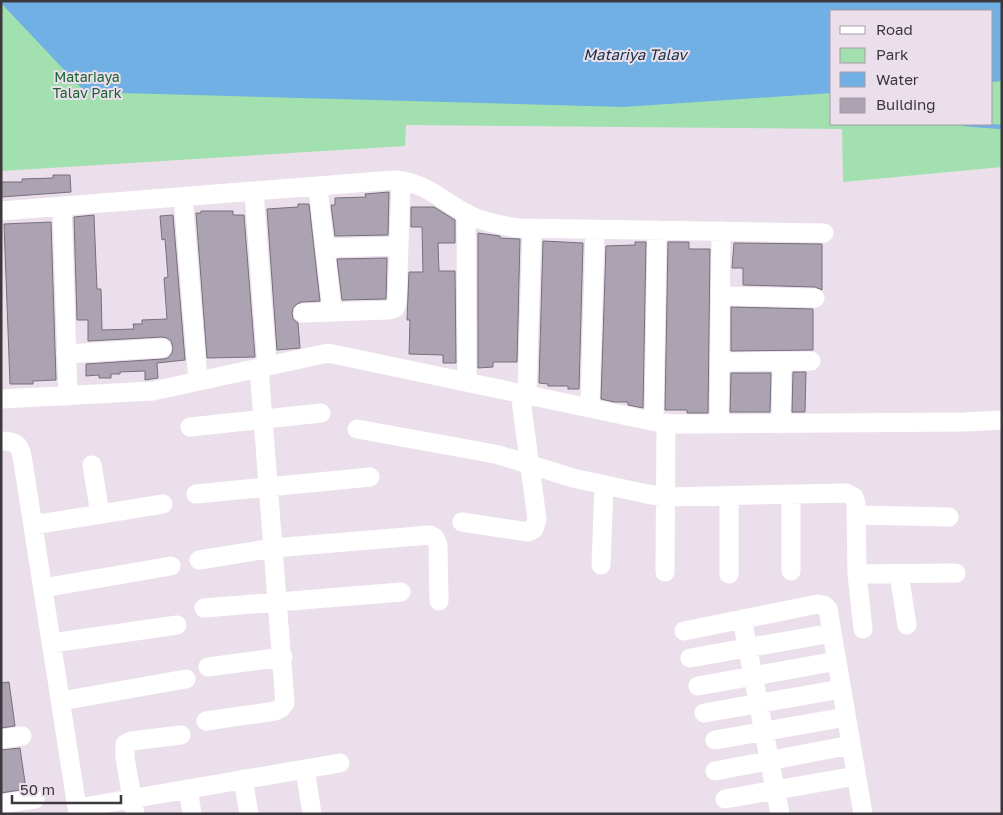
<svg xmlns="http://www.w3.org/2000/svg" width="1003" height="815" font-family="'Golos Text',sans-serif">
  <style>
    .green { fill: #a2e1af; fill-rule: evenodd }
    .water { fill: #70b0e4 }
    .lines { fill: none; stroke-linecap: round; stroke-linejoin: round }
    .stream { stroke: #70b0e4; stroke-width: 4.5 }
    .building { fill: #aba3b1; stroke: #776f7c }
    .minor { stroke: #fff; stroke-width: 19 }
    .labels { text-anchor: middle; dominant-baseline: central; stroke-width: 4; stroke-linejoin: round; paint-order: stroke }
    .park-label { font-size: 14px; fill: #1b6333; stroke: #ecdfec }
    .water-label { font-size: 15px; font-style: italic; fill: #132f45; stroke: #ecdfec }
  </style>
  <rect width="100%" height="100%" fill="#ecdfec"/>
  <path class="green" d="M 1,1 L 1002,1 L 1002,167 L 843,182 L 842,129 L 406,125 L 405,146 L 1,171 ZM 832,11 L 992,11 L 992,124 L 832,124 Z"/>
  <path class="water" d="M 1,1 L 1002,1 L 1002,81 L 992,82 L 992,11 L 832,11 L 832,93 L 623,107 L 85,92 L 1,3 Z"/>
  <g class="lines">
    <path class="stream" d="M 964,124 L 1002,127"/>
  </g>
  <path class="building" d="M 53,175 L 70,175 L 71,192 L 1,197 L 1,182 L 22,182 L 22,179 L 53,178 Z
    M 389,192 L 388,235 L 335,236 L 331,205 L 335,205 L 335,198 L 366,197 L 365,194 Z
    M 298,204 L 309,204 L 320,301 L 302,302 L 297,304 L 293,308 L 292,313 L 293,319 L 298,323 L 300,348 L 277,350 L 267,209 L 298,207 Z
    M 411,207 L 434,207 L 455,220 L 455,243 L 438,243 L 439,271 L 455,271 L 456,363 L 443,363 L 443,355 L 409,354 L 410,320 L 407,320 L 409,272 L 423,272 L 422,227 L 411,227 Z
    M 201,211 L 233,211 L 233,215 L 244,215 L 255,357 L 207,358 L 196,213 L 201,213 Z
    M 94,215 L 97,289 L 101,289 L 102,330 L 134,329 L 133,324 L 142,324 L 142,320 L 167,319 L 164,278 L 168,277 L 165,239 L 162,240 L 160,216 L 173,215 L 185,360 L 157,363 L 158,378 L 145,380 L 145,371 L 120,372 L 120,374 L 111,374 L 111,378 L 99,378 L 99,375 L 86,376 L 86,364 L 163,359 L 168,358 L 172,353 L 173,348 L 171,341 L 167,338 L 162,337 L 88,341 L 88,320 L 77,320 L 74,217 Z
    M 51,222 L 56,380 L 33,381 L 33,384 L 10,384 L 4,224 Z
    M 478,233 L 500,236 L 500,238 L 520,239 L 517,362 L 493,362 L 493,367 L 478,368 Z
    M 543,241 L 583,243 L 579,389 L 568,389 L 568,386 L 548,386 L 548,384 L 539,383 Z
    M 635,242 L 646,242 L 643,408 L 628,405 L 628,402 L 614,402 L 601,399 L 606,246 L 635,245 Z
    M 668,242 L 689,242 L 689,249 L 710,249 L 708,413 L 687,413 L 687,410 L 665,410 Z
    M 734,243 L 822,244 L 822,290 L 815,287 L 743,285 L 743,268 L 732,268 Z
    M 387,258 L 386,299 L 342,300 L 337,259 Z
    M 731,307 L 813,309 L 813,350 L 731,351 Z
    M 793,372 L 806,372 L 805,412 L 792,412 Z
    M 731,373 L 771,373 L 770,412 L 730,412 Z
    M 9,682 L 15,726 L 1,728 L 1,683 Z
    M 20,748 L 26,789 L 1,793 L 1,750 Z"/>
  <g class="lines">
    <path class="minor" d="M 318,187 L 332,311
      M 254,192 L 267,366
      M 183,197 L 198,381
      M 62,206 L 68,396
      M 1,211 L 394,180 C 429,182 446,206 476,218 C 489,223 505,226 518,228 L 824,233
      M 466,213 L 467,381
      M 325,248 L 399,246
      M 721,296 L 815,298
      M 303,313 L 389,310 L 395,308 L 397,302 L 401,181
      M 66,354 L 162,348
      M 720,362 L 811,361
      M 527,394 L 532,228
      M 1,399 L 153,391 L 328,353 L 661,423 L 679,424 L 965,422 L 1002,420
      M 590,407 L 595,229
      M 654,421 L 657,230
      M 719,424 L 721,231
      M 781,424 L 782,362
      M 190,427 L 321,413
      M 357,429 L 473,450 L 499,455 L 573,478 L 647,494 L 666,497 L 846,493 L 854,497 L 856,504 L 857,574 L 863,629
      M 1,441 C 19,441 20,446 23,462 L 78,814
      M 92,465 L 100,514
      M 196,494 L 370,477
      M 791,494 L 791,571
      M 729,495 L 729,574
      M 856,515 L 949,517
      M 462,522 L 528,532 L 534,529 L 537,519 L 520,393
      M 33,525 L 163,504
      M 199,560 L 273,548 L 430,535 L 435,538 L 438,545 L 439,601
      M 601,565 L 604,485
      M 665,572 L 666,423
      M 857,574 L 956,573
      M 899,574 L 907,625
      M 43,588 L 171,566
      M 204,608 L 401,592
      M 742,619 L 780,814
      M 684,631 L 818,604 L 824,605 L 828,609 L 863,814
      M 52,643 L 177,625
      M 690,658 L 832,633
      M 208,667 L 283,657
      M 698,686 L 837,661
      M 61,701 L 186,679
      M 704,713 L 841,689
      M 206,721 L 275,711 L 281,708 L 285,703 L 259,368
      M 1,739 L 22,736
      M 715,740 L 846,717
      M 305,769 L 312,814
      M 715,771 L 851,745
      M 243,779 L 249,814
      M 188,789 L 192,814
      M 725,799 L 856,776
      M 1,804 L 35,799
      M 78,808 L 340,763
      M 135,814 L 125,758 L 125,744 L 131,741 L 181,735"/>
  </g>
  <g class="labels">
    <g class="park-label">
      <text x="87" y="76">Matariaya<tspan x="87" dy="16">Talav Park</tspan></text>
    </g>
    <g class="water-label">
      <text x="635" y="54">Matariya Talav</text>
    </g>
  </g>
  <rect width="1003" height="815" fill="none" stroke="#3d383d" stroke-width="5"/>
  <rect x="830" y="10" width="162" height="115" fill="#ecdfec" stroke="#a69ca6"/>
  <rect x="840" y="26" width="25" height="8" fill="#ffffff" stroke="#a69ca6"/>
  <text x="876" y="35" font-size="15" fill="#3d383d">Road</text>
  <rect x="840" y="48" width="25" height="15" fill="#a2e1af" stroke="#a69ca6"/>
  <text x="876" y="60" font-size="15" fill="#3d383d">Park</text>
  <rect x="840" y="72" width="25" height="15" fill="#70b0e4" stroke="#a69ca6"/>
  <text x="876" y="85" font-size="15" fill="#3d383d">Water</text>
  <rect x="840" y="98" width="25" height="15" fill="#aba3b1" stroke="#a69ca6"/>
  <text x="876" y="110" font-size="15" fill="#3d383d">Building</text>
  <path d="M12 795v8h109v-8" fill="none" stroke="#3d383d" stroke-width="2.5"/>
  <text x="20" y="795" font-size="15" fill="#3d383d" stroke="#ecdfec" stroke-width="4" paint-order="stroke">50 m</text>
</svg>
